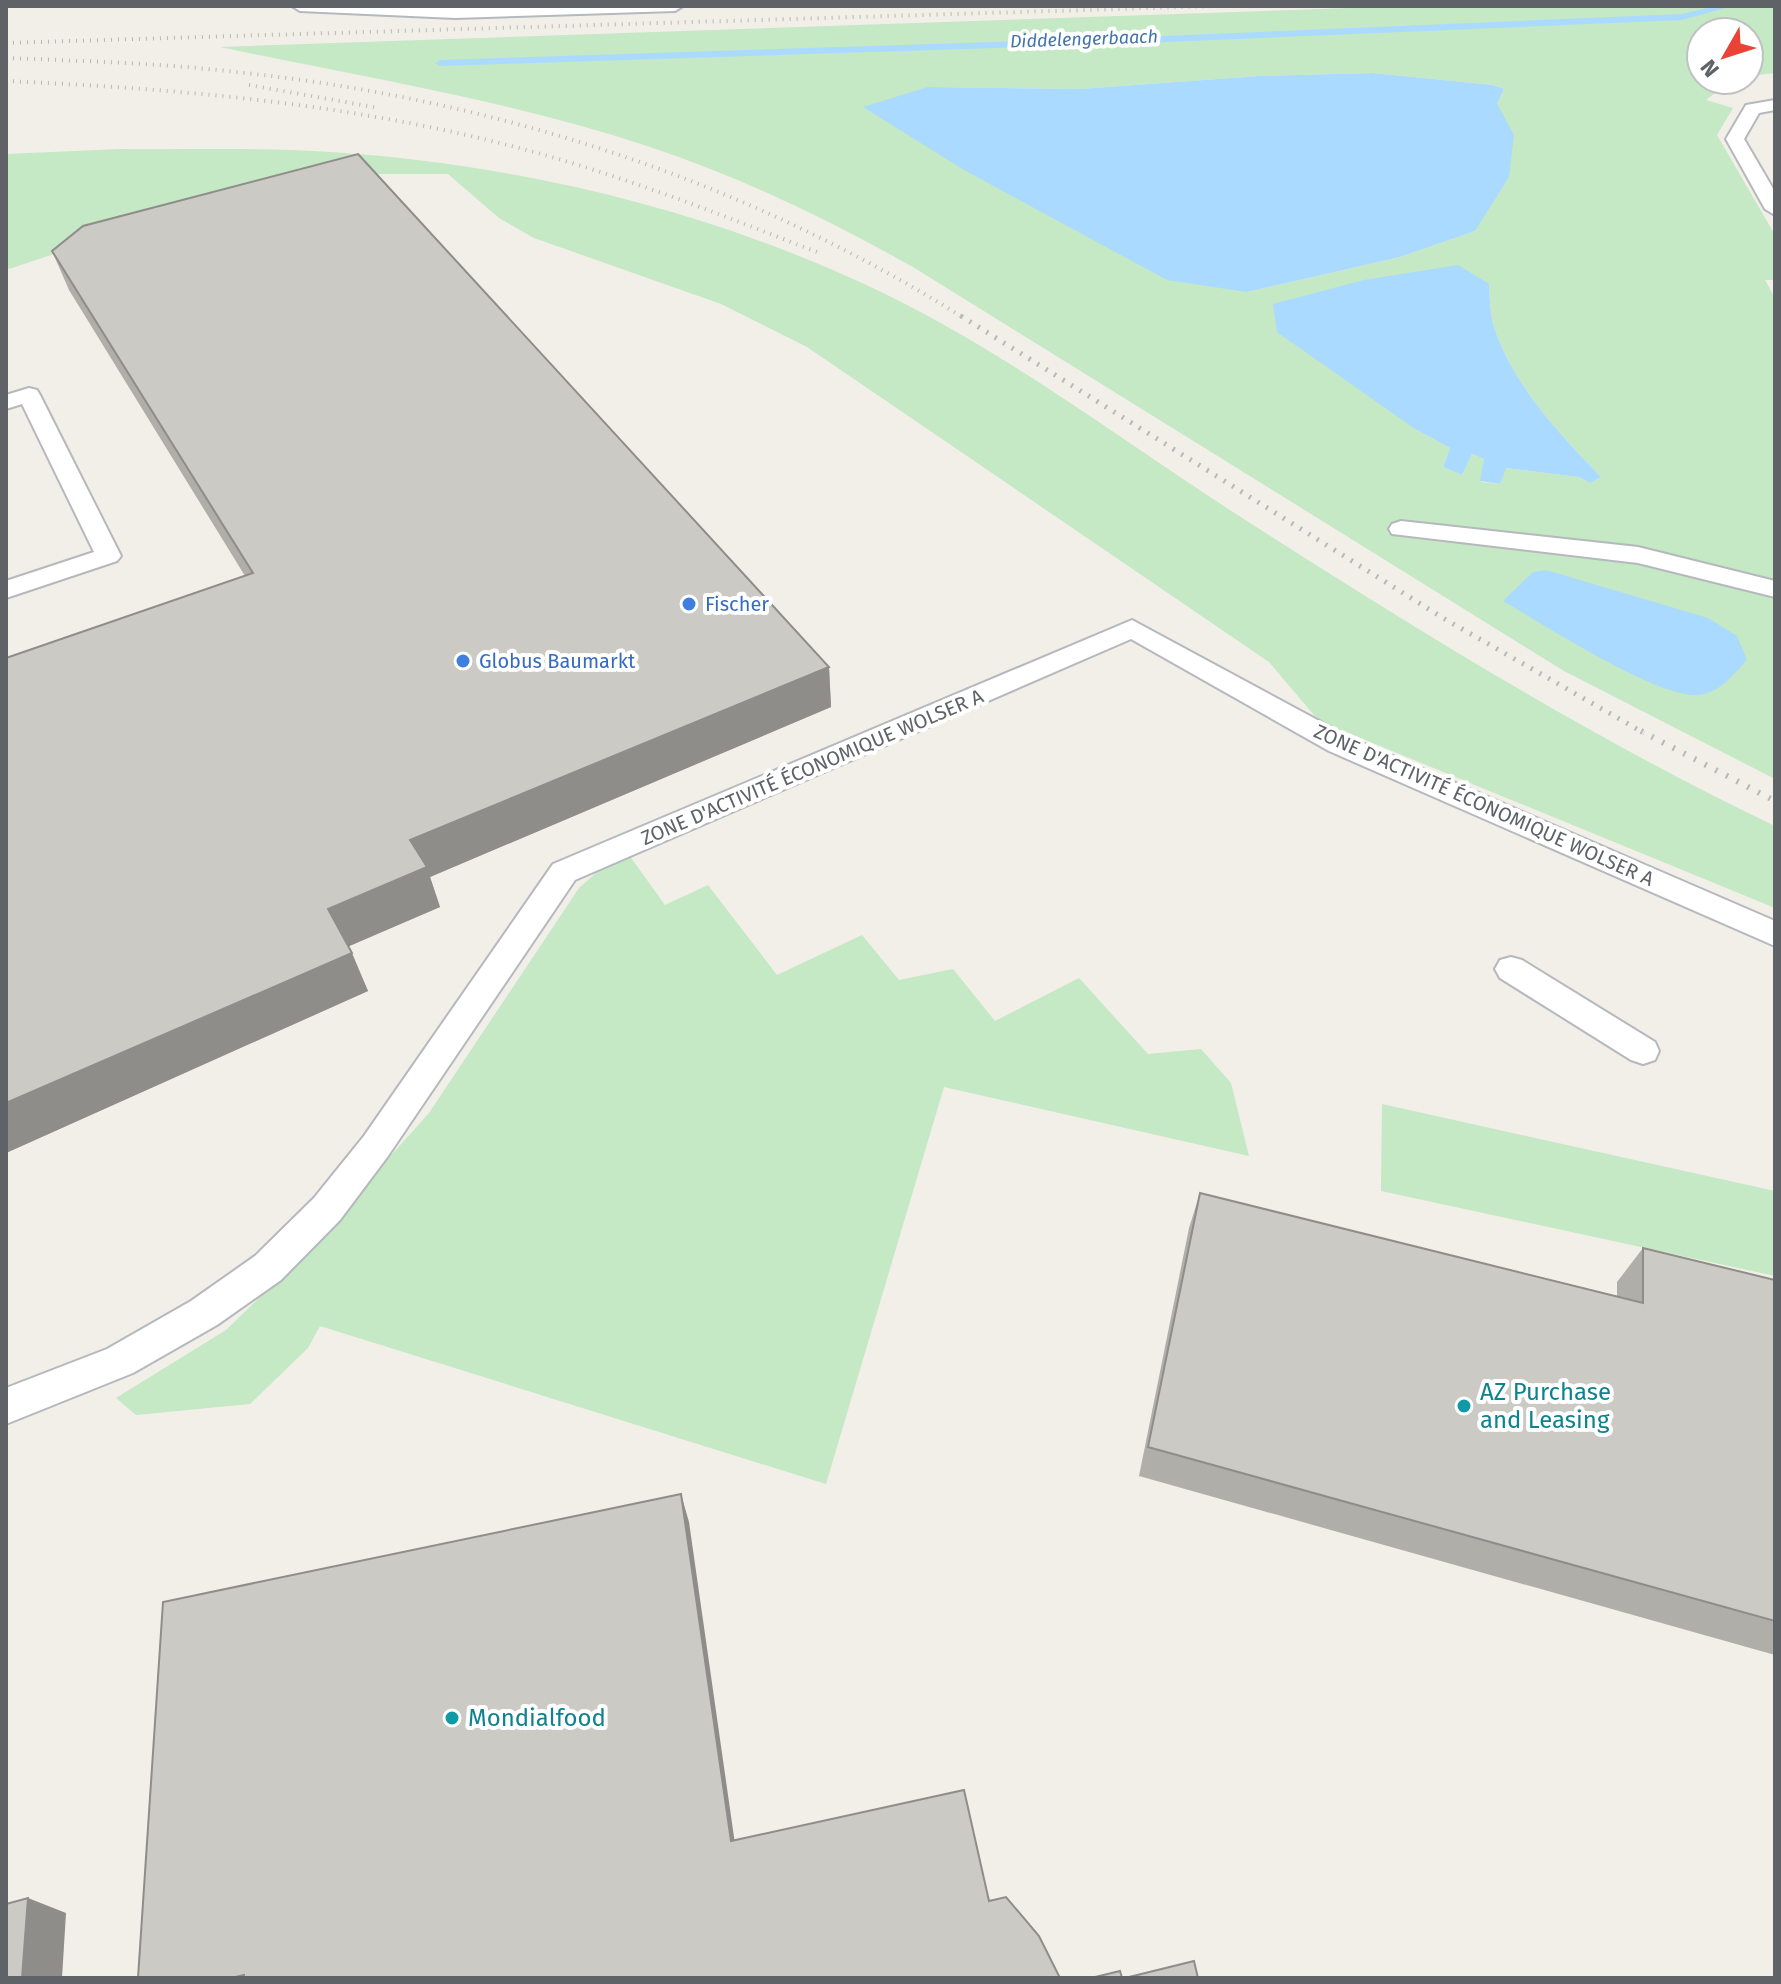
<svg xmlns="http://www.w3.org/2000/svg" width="1781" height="1984" font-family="'Fira Sans',sans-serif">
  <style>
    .green { fill: #c5e8c5; fill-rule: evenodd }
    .water { fill: #aadaff }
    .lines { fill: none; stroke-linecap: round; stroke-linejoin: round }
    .stream { fill: #aadaff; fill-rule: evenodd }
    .service-casing { stroke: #b5b8bc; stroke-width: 4 }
    .service { fill: #fff; fill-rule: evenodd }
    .rail-far2 { stroke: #b6b7b8; stroke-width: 4; stroke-dasharray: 1 6; stroke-linecap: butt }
    .rail-far1 { stroke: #b6b7b8; stroke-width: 5; stroke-dasharray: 2 8; stroke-linecap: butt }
    .rail { stroke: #b6b7b8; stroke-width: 6; stroke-dasharray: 2 10; stroke-linecap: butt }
    .wall { fill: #afaea9 }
    .shaded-wall { fill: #8f8d8a }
    .building { fill: #cccac5; stroke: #8f8d8a; stroke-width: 2 }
    .shop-dot { fill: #3f7fe0; stroke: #fff; stroke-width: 3 }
    .culture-dot { fill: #0f9aa8; stroke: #fff; stroke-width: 3 }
    .labels { text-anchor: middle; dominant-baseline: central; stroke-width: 8; stroke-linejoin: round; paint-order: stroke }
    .far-water-label { font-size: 18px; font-style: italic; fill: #4174aa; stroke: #fff }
    .shop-label { font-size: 20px; fill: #366cbe; stroke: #fff; text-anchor: start }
    .street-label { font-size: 20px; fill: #5f6368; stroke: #fff }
    .near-culture-label { font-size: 24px; fill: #0d838f; stroke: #fff; text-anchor: start }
  </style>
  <rect width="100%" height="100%" fill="#f1efe8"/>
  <path class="green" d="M 1410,6 L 1775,6 L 1775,73 L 1749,76 L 1749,32 L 1701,32 L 1701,80 L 1732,80 L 1706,100 L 1733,108 L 1717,135 L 1775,235 L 1775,280 L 1765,280 L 1775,298 L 1775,779 L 1564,671 L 913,267 C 827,219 741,177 647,146 C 508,100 362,77 220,47 ZM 1373,73 L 1493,85 L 1504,89 L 1497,104 L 1475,231 L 1400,257 L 1247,292 L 928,87 L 1080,89 L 1259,76 ZM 1489,284 C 1490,298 1490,314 1494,327 C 1514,387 1559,433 1601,477 L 1590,483 L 1579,477 L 1505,468 L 1500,484 L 1481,482 L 1484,459 L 1472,454 L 1462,475 L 1443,467 L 1450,448 L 1415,429 Z
    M 120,149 C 190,150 261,147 331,152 C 512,164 697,207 862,283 C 996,344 1113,435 1236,514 C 1411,626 1587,736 1775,826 L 1775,908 L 1319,721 L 1269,662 L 807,347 L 721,304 L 534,238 L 499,218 L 448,174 L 352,174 L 273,181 L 9,269 L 6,263 L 6,154 Z
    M 624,848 L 665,905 L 708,885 L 777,975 L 862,935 L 899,980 L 953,969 L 995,1021 L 1079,978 L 1148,1054 L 1201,1049 L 1231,1083 L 1249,1156 L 944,1087 L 826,1484 L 320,1326 L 308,1348 L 250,1404 L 136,1415 L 116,1398 L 226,1330 L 286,1272 L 429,1113 L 579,888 Z
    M 1382,1104 L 1775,1191 L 1775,1276 L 1381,1191 Z"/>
  <path class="water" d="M 1373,73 L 1493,85 L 1504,89 L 1497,104 L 1514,135 L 1509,177 L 1475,231 L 1400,257 L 1247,292 L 1167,280 L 964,170 L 863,107 L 928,87 L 1080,89 L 1259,76 Z
    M 1458,265 L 1489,284 C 1490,298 1490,314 1494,327 C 1514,387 1559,433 1601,477 L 1590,483 L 1579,477 L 1506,468 L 1500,484 L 1480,481 L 1484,459 L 1472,454 L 1462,475 L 1443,467 L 1450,448 L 1415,429 L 1277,332 L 1273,304 L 1364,280 Z
    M 1546,570 L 1708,618 L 1737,636 L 1747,660 C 1733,675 1720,693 1698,695 C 1657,698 1543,624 1503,601 L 1533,572 Z"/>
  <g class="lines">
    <path class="stream" d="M 1716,6 L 1732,6 L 1682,20 L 1118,44 L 440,66 L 435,63 L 440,60 L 1118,38 L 1682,14 Z"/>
    <defs>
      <path id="service" d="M 292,6 L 683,6 L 675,11 L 455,18 L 300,11 Z
        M 1775,100 L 1775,110 L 1759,113 L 1744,139 L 1775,192 L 1775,215 L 1765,209 L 1726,139 L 1746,105 Z
        M 29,388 L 37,390 L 40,395 L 121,556 L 117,561 L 6,598 L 6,581 L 94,552 L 22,404 L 6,409 L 6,395 Z
        M 1401,521 L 1638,547 L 1775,581 L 1775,597 L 1638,563 L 1392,534 L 1389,529 L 1392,524 Z
        M 1132,620 L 1349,737 L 1775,921 L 1775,946 L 1329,751 L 1131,639 L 575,880 L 388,1156 L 340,1220 L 281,1280 L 217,1325 L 133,1373 L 6,1424 L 6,1388 L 107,1349 L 191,1301 L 255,1256 L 314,1198 L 364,1136 L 553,864 Z
        M 1511,957 L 1522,960 L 1655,1042 L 1659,1051 L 1655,1060 L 1643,1064 L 1631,1060 L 1500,978 L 1495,969 L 1500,960 Z"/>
    </defs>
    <use href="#service" class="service-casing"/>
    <use href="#service" class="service"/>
    <path class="rail-far2" d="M 6,43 L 1216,6
      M 6,58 C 83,61 159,63 236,72 C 495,99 744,180 964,318
      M 6,81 C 186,89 367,105 541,154 C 637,181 729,218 822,254
      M 249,85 L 379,108"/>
    <path class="rail-far1" d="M 961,316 L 1443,618 L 1644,733"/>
    <path class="rail" d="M 1641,731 L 1775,801"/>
  </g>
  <path class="wall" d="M 52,251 L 829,667 L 831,707 L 430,877 L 440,907 L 348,946 L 368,991 L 6,1153 L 6,658 L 245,576 L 69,290 Z
    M 1200,1193 L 1617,1296 L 1617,1282 L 1643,1248 L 1775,1280 L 1775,1655 L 1139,1476 L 1189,1228 Z"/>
  <path class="shaded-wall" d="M 829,667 L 831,707 L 430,877 L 440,907 L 345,948 L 328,909 L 410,840 Z
    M 352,953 L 368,991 L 6,1153 L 6,1103 Z
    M 681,1494 L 689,1522 L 737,1858 L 731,1841 Z
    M 28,1898 L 66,1913 L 62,1978 L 22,1978 Z"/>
  <path class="building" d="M 358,154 L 829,667 L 410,840 L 427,867 L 328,909 L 352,953 L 6,1103 L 6,658 L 253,573 L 52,251 L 83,226 Z
    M 1200,1193 L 1643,1303 L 1643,1248 L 1775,1280 L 1775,1621 L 1148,1447 Z
    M 681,1494 L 731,1841 L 964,1790 L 989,1901 L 1006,1897 L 1039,1936 L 1060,1978 L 244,1978 L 244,1975 L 231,1978 L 138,1978 L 163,1602 Z
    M 28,1898 L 22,1978 L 6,1978 L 6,1904 Z
    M 1194,1961 L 1198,1978 L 1125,1978 Z
    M 1120,1971 L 1122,1978 L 1091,1978 Z"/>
  <g class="shop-dot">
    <circle cx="689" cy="604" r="8"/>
    <circle cx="463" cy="661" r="8"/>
  </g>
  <g class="culture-dot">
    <circle cx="1464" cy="1406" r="8"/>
    <circle cx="452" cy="1718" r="8"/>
  </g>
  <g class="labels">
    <g class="far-water-label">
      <text transform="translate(1084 39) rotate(-2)">Diddelengerbaach</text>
    </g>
    <g class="shop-label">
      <text x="705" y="604">Fischer</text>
      <text x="479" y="661">Globus Baumarkt</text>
    </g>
    <g class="street-label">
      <text transform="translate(812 767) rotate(-23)">ZONE D'ACTIVITÉ ÉCONOMIQUE WOLSER A</text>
      <text transform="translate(1484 805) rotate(24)">ZONE D'ACTIVITÉ ÉCONOMIQUE WOLSER A</text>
    </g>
    <g class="near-culture-label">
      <text x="1480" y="1392">AZ Purchase<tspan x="1480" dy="28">and Leasing</tspan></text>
      <text x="468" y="1718">Mondialfood</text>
    </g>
  </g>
  <rect width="1781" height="1984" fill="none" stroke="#5f6368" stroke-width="16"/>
  <g transform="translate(1725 56) rotate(231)"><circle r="38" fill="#ffffff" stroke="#bfc1c3" stroke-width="2"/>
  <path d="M0-6L14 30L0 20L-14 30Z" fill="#ea4335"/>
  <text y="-12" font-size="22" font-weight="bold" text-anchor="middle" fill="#5f6368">N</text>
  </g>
</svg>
